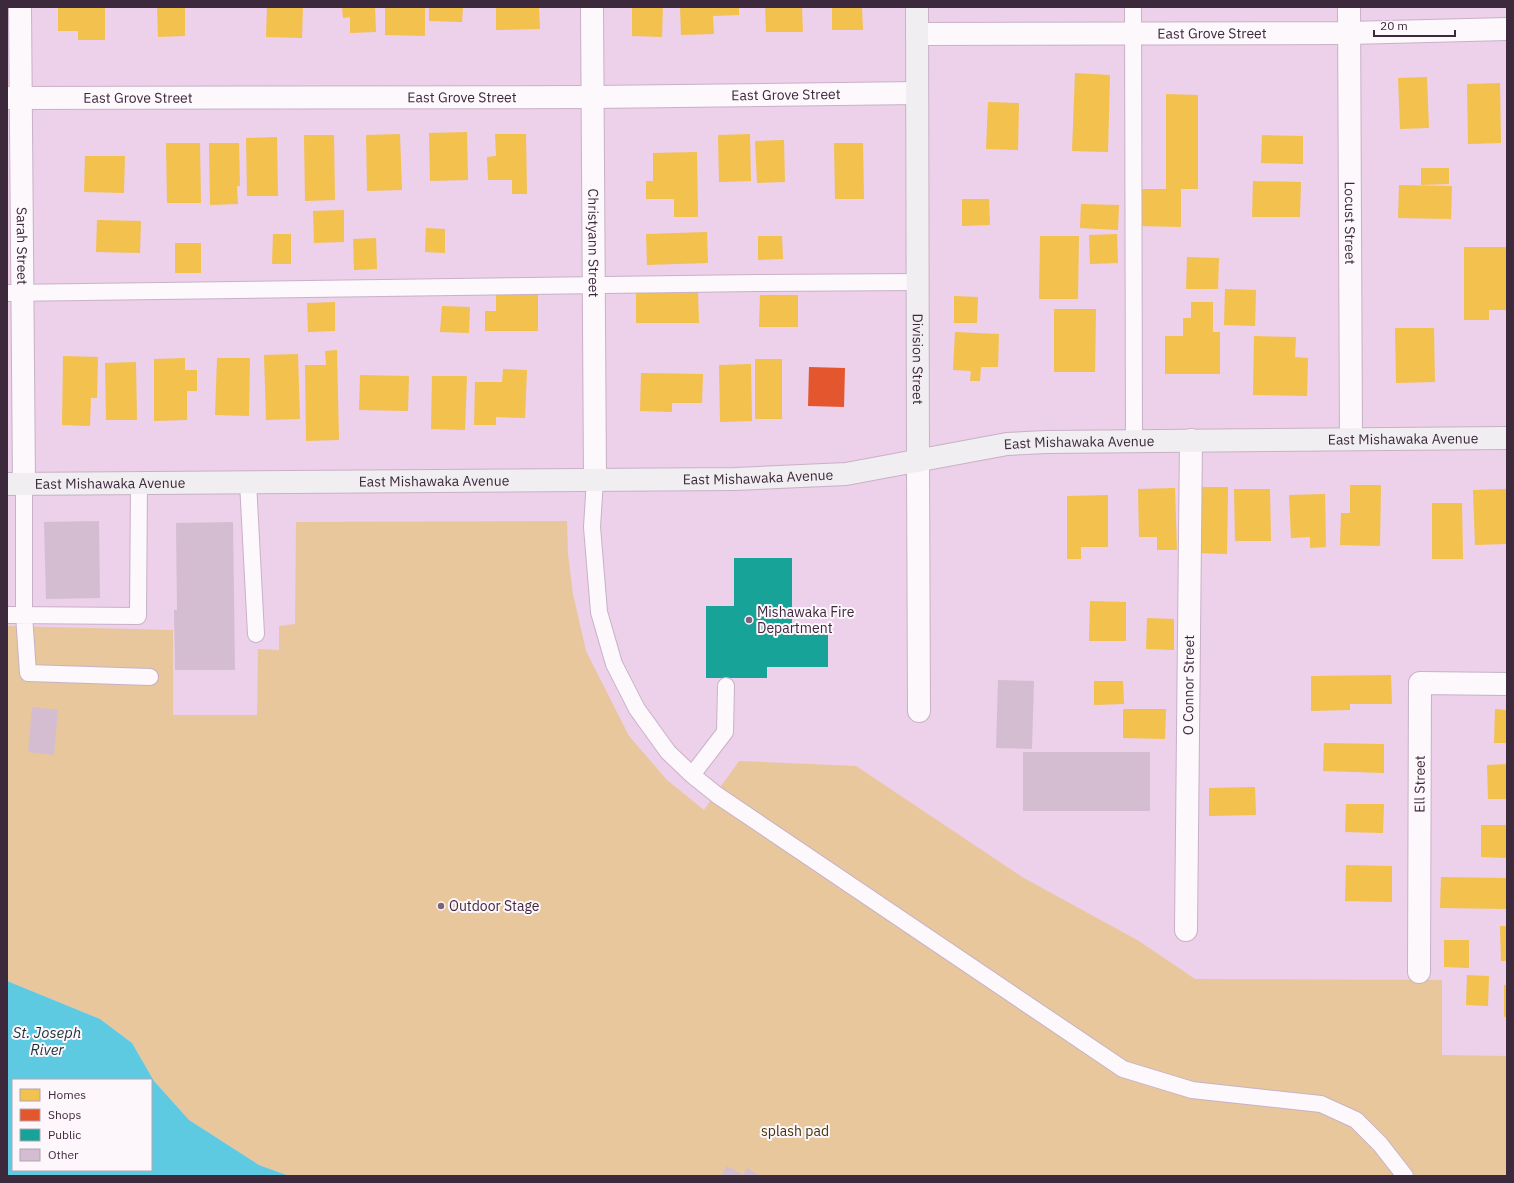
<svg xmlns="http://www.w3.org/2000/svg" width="1514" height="1183" font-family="'IBM Plex Sans',sans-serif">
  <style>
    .green { fill: #e8c79d }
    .water { fill: #5dcae2; fill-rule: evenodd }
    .homes { fill: #f2c14e }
    .shops { fill: #e4572e }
    .public { fill: #17a398 }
    .building { fill: #d4bdd1 }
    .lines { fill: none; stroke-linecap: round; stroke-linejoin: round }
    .lane-casing { stroke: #c8b1c6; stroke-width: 18 }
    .street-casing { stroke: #c8b1c6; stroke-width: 24 }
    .secondary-casing { stroke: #c8b1c6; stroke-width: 24 }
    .lane { stroke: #fcf8fc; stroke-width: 16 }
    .street { stroke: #fcf8fc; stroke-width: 22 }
    .secondary { stroke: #f0eef0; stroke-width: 22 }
    .poi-dot { fill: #7b6379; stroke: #fdf7fc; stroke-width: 1.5 }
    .labels { text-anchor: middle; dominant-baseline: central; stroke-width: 4; stroke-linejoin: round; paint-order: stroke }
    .street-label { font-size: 14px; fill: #3d293c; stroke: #fdf7fc }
    .poi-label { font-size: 14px; fill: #3d293c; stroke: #fdf7fc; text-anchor: start }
    .park-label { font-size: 14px; fill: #433407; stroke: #fdf7fc }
    .water-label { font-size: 15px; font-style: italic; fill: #1c3439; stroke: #fdf7fc }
  </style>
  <rect width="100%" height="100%" fill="#edd0ea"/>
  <path class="green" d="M 567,521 L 568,554 L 573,594 L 586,651 L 629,736 L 667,780 L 704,810 L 739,761 L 856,766 L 1022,877 L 1139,941 L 1195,979 L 1442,980 L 1442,1055 L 1507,1056 L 1507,1176 L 289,1176 L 259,1165 L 189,1120 L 154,1081 L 132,1043 L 100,1019 L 7,981 L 7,626 L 173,630 L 173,715 L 257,715 L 258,649 L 279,650 L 279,626 L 295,624 L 296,522 Z"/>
  <path class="water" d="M 7,981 L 100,1019 L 132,1043 L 154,1081 L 189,1120 L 259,1165 L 289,1176 L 7,1176 ZM 13,1080 L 151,1080 L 151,1170 L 13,1170 Z"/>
  <path class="homes" d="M 58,7 L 105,7 L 105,40 L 78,40 L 78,31 L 58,31 Z
    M 157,7 L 185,7 L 185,36 L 158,37 Z
    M 267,7 L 303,7 L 302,38 L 266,37 Z
    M 342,7 L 375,7 L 376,32 L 350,33 L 350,17 L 343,18 Z
    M 385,7 L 425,7 L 425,36 L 385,35 Z
    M 429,7 L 463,7 L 462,22 L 429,21 Z
    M 496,7 L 539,7 L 540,29 L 496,30 Z
    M 632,7 L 663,7 L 662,37 L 632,36 Z
    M 680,7 L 739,7 L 739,15 L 713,16 L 714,34 L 681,35 Z
    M 765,7 L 802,7 L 803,32 L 766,32 Z
    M 832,7 L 862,7 L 863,30 L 832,30 Z
    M 1075,73 L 1110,75 L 1108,152 L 1072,151 Z
    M 1427,77 L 1429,128 L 1400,129 L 1398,78 Z
    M 1500,83 L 1501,143 L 1468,144 L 1467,84 Z
    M 1166,94 L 1198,95 L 1198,189 L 1181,189 L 1181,227 L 1139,226 L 1139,189 L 1166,189 Z
    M 988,102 L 1019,103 L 1018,150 L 986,149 Z
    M 467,132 L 468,180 L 430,181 L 429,133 Z
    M 400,134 L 402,190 L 367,191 L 366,135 Z
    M 495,134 L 526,134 L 527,194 L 512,194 L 512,180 L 488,180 L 487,157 L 496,156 Z
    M 750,134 L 751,181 L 719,182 L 718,135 Z
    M 304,135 L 334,135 L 335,200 L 305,201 Z
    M 1262,135 L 1303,136 L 1303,164 L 1261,163 Z
    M 277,137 L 278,196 L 247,196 L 246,138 Z
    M 784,140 L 785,182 L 757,183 L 755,141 Z
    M 166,143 L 200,143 L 201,203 L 167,203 Z
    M 209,143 L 239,143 L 240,186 L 237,186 L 238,204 L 210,205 Z
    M 834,143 L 863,143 L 864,199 L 835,199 Z
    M 697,152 L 698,217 L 674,217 L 674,199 L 646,199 L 646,181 L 653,181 L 653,153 Z
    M 85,156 L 125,156 L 124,193 L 84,192 Z
    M 1421,168 L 1449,168 L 1449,184 L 1421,185 Z
    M 1253,181 L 1301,182 L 1300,217 L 1252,217 Z
    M 1399,185 L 1452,186 L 1451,219 L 1398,218 Z
    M 962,199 L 989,199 L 990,225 L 962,226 Z
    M 1081,204 L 1119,205 L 1118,230 L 1080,228 Z
    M 344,210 L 344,242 L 314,243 L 313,211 Z
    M 97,220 L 141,221 L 140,253 L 96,252 Z
    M 426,228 L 445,229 L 445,253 L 425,252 Z
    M 707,232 L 708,263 L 647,265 L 646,234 Z
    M 273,234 L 291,234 L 291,264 L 272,264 Z
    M 1117,234 L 1118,263 L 1090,264 L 1089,235 Z
    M 758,236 L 782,236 L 783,259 L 758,260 Z
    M 1040,236 L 1079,236 L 1078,299 L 1039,299 Z
    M 376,238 L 377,269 L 354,270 L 353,239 Z
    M 175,243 L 201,243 L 201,273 L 175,273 Z
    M 1464,247 L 1507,247 L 1507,310 L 1489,310 L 1489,320 L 1464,320 Z
    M 1187,257 L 1219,258 L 1218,289 L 1186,289 Z
    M 1225,289 L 1256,290 L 1255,326 L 1224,325 Z
    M 698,292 L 699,323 L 636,323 L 636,293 Z
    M 496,294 L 538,294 L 538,331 L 485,331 L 485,311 L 496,311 Z
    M 760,295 L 798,295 L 798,327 L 759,327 Z
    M 954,296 L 978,297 L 977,323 L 954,323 Z
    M 335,302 L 335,331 L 308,332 L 307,303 Z
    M 1191,302 L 1213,302 L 1213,332 L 1220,332 L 1220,374 L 1165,374 L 1165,336 L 1183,336 L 1183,318 L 1191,318 Z
    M 442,306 L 470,307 L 469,333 L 440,332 Z
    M 1054,309 L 1096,309 L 1095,372 L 1054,372 Z
    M 1395,328 L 1434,328 L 1435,382 L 1396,383 Z
    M 955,332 L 999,334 L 998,367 L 981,367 L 980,381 L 970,381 L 971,371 L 953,370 Z
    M 1254,336 L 1296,337 L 1295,357 L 1308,358 L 1307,396 L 1253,395 Z
    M 337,350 L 339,440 L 306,441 L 305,365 L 326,365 L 325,351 Z
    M 298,354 L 300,419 L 266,420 L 264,355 Z
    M 63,356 L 98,357 L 97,398 L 91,398 L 90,426 L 62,425 Z
    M 185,358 L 185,370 L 197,370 L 197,391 L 187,391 L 187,420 L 154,421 L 154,359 Z
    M 217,358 L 250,358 L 249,416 L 215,415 Z
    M 755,359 L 782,359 L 782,419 L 755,419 Z
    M 136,362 L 137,420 L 106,420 L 105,363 Z
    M 751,364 L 752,421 L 720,422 L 719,365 Z
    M 503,369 L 527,370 L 525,418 L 496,417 L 496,425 L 474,425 L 475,382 L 502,382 Z
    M 641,373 L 703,374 L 702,403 L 672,403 L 672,412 L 640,411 Z
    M 360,375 L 409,376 L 408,411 L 359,410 Z
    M 432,376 L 467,376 L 465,430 L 431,429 Z
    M 1350,485 L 1381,485 L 1380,546 L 1340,545 L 1341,513 L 1350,513 Z
    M 1198,487 L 1228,487 L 1227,554 L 1197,553 Z
    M 1175,488 L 1177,550 L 1157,550 L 1157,537 L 1139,537 L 1138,489 Z
    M 1234,489 L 1270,489 L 1271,541 L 1235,541 Z
    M 1507,489 L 1507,544 L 1475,545 L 1473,490 Z
    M 1325,494 L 1326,547 L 1310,548 L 1310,537 L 1291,538 L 1289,495 Z
    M 1108,495 L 1108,547 L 1081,547 L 1081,559 L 1067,559 L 1067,496 Z
    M 1432,503 L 1462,503 L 1463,559 L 1432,559 Z
    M 1090,601 L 1126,602 L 1126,641 L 1089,641 Z
    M 1147,618 L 1174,619 L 1174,650 L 1146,649 Z
    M 1391,675 L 1392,704 L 1350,704 L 1350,710 L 1311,711 L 1311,676 Z
    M 1094,681 L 1123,681 L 1124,704 L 1094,705 Z
    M 1123,709 L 1166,709 L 1165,739 L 1123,738 Z
    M 1495,709 L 1507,710 L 1507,743 L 1494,743 Z
    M 1324,743 L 1384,744 L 1384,773 L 1323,771 Z
    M 1507,764 L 1507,799 L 1488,799 L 1487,765 Z
    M 1255,787 L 1256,815 L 1209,816 L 1209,788 Z
    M 1346,804 L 1384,804 L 1383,833 L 1345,832 Z
    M 1481,825 L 1507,825 L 1507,858 L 1481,857 Z
    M 1346,865 L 1392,866 L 1392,902 L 1345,901 Z
    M 1441,877 L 1507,878 L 1507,909 L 1440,908 Z
    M 1500,926 L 1507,926 L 1507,961 L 1501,961 Z
    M 1444,940 L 1469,940 L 1469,968 L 1444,967 Z
    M 1467,975 L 1489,976 L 1488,1006 L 1466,1005 Z
    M 1504,985 L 1507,985 L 1507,1017 L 1504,1017 Z"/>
  <path class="shops" d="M 809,367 L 845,368 L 844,407 L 808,406 Z"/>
  <path class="public" d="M 734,558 L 792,558 L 792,634 L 828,634 L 828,667 L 767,667 L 767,678 L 706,678 L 706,606 L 734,606 Z"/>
  <path class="building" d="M 99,521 L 100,598 L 46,599 L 44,522 Z
    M 233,522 L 235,670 L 175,670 L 174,610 L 177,610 L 176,523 Z
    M 998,680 L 1034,681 L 1032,749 L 996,748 Z
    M 32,707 L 58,710 L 54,755 L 28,752 Z
    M 1023,752 L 1150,752 L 1150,811 L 1023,811 Z
    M 727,1166 L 743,1175 L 747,1168 L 760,1176 L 721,1176 Z"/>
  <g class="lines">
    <defs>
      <path id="lane" d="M 1133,7 L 1134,441
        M 7,293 L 758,283 L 918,282
        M 595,480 L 592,527 L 599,612 L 614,664 L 637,709 L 668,752 L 692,775 L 717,795 L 1123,1069 L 1192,1090 L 1321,1104 L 1356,1120 L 1380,1144 L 1405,1176
        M 248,482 L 256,634
        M 24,484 L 24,615 L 28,673 L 150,677
        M 7,615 L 138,616 L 139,483
        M 692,775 L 725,732 L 726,686"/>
      <g id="street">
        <path id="s1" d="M 20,7 L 24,484"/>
        <path id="s2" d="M 592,7 L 595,480"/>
        <path id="s3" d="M 1349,7 L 1351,439"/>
        <path id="s4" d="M 917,34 L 1349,33 L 1507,29"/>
        <path id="s5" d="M 7,98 L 593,97 L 917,93"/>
        <path d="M 918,461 L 919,711"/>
        <path id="s6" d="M 1186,930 L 1191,440"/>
        <path id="s7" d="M 1419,972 L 1420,683 L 1507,684"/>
      </g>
      <g id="secondary">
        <path id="s8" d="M 917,7 L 918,461"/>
        <path id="s9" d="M 7,484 L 735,479 L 846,474 L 1007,444 L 1046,442 L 1507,438"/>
      </g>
    </defs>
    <use href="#lane" class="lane-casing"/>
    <use href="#street" class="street-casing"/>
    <use href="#secondary" class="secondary-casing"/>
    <use href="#lane" class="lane"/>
    <use href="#street" class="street"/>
    <use href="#secondary" class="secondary"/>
  </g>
  <g class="poi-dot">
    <circle cx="749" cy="620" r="4"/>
    <circle cx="441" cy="906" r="4"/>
  </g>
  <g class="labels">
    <g class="street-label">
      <text stroke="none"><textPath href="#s4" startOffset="295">East Grove Street</textPath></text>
      <text stroke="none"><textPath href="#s5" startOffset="779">East Grove Street</textPath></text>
      <text stroke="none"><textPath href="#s5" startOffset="131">East Grove Street</textPath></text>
      <text stroke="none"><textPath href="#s5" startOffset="455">East Grove Street</textPath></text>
      <text stroke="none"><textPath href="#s3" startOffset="216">Locust Street</textPath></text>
      <text stroke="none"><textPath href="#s2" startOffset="236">Christyann Street</textPath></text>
      <text stroke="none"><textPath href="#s1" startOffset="239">Sarah Street</textPath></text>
      <text stroke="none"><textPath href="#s8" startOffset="352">Division Street</textPath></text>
      <text stroke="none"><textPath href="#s9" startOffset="1399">East Mishawaka Avenue</textPath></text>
      <text stroke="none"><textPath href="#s9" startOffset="1075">East Mishawaka Avenue</textPath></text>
      <text stroke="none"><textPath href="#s9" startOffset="751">East Mishawaka Avenue</textPath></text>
      <text stroke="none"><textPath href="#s9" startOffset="427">East Mishawaka Avenue</textPath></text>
      <text stroke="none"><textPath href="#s9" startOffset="103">East Mishawaka Avenue</textPath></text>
      <text stroke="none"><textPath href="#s6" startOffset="245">O Connor Street</textPath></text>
      <text stroke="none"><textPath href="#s7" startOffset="188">Ell Street</textPath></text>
    </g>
    <g class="poi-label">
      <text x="757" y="612">Mishawaka Fire<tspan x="757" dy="16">Department</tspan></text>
      <text x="449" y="906">Outdoor Stage</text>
    </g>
    <g class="park-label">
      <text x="795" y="1131">splash pad</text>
    </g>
    <g class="water-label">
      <text x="47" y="1032">St. Joseph<tspan x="47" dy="17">River</tspan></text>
    </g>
  </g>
  <rect width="1514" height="1183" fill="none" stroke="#3d293c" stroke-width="16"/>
  <rect x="12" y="1079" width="140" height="92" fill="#fdf7fc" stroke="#b0a5af"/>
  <rect x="20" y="1089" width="20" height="12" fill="#f2c14e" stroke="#b0a5af"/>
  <text x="48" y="1099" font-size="12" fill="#3d293c">Homes</text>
  <rect x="20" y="1109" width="20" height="12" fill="#e4572e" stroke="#b0a5af"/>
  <text x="48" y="1119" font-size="12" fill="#3d293c">Shops</text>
  <rect x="20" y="1129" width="20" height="12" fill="#17a398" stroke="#b0a5af"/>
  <text x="48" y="1139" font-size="12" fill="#3d293c">Public</text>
  <rect x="20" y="1149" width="20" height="12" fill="#d4bdd1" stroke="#b0a5af"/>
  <text x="48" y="1159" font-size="12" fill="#3d293c">Other</text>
  <path d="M1374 30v6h81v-6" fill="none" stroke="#3d293c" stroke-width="2"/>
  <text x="1380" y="30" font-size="12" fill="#3d293c" stroke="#fdf7fc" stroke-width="3" paint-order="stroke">20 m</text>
</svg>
